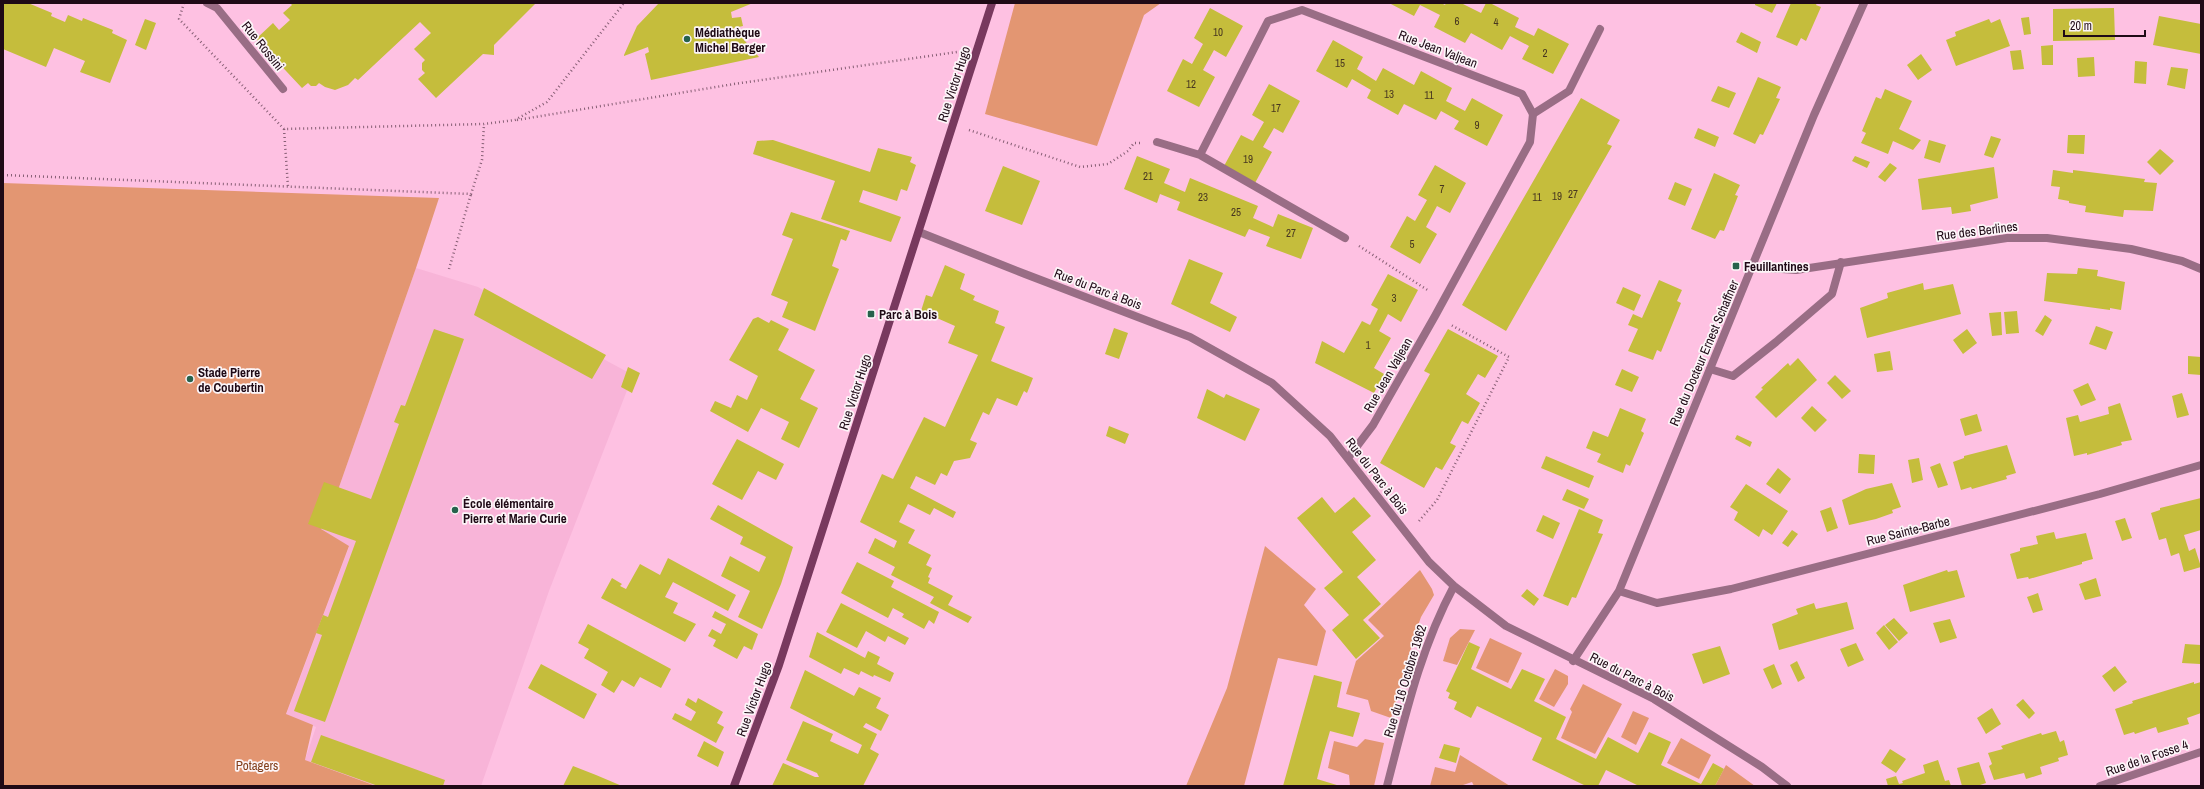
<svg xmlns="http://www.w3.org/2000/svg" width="2204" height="789" font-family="'Archivo Narrow',sans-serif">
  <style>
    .built { fill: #f8b4d8 }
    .green { fill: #e39672 }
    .building { fill: #c5bd3c }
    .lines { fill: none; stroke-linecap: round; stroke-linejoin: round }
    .path { stroke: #875f75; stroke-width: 2.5; stroke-dasharray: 1 3; stroke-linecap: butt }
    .lane { stroke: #996d85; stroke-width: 8 }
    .street { stroke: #996d85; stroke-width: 8 }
    .secondary { stroke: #78395e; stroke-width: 8 }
    .poi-dot { fill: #27624c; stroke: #fcf5f8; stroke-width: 1.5 }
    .labels { text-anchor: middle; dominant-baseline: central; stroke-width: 3.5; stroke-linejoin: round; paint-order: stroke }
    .number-label { font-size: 11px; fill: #483720 }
    .poi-label { font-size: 13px; font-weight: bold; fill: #1f0a16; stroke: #fcf5f8; text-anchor: start }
    .street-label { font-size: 13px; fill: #1f0a16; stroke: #fcf5f8 }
    .park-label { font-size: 13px; fill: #823e1a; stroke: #fcf5f8 }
  </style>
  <rect width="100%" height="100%" fill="#fec1e2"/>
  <path class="built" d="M 416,268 L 478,287 L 546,328 L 633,375 L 549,591 L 481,786 L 376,786 L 305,760 L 316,727 L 286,715 L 349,547 L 320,529 L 338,490 Z"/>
  <path class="green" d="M 1015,3 L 1161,3 L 1144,15 L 1097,146 L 985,114 Z
    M 3,183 L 439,198 L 416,268 L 338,490 L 321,529 L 349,546 L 286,714 L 313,725 L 305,760 L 376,786 L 3,786 Z
    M 1265,546 L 1316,589 L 1304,605 L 1326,631 L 1317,666 L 1278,658 L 1244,786 L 1186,786 L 1227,688 Z
    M 1420,570 L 1432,589 L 1434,595 L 1421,617 L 1415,634 L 1391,718 L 1371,711 L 1368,700 L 1346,694 L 1356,661 L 1384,636 L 1368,620 Z
    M 1460,629 L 1475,630 L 1457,665 L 1443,661 L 1450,638 Z
    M 1490,638 L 1522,653 L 1508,683 L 1476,668 Z
    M 1555,669 L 1568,676 L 1568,684 L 1554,707 L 1539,699 Z
    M 1583,684 L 1622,704 L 1595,754 L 1561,738 L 1572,712 L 1570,709 Z
    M 1633,711 L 1649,718 L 1636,745 L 1621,737 Z
    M 1681,738 L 1711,755 L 1699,779 L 1667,763 Z
    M 1365,739 L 1384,743 L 1374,786 L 1350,786 L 1349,775 L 1328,768 L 1334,741 L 1357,747 Z
    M 1460,755 L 1510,786 L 1474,786 L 1472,782 L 1460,786 L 1430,786 L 1435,767 L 1455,772 Z
    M 1726,765 L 1755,786 L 1715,786 Z"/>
  <path class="building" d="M 3,3 L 28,3 L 52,13 L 51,16 L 65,22 L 68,15 L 82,21 L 83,18 L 113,30 L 112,33 L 127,40 L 110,83 L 80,72 L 85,61 L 54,48 L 46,67 L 3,49 Z
    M 290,3 L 536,3 L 494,45 L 494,55 L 483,54 L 436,98 L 418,79 L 425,73 L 422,70 L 422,63 L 425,60 L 414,49 L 431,33 L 420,22 L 358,80 L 355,78 L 348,85 L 335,90 L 325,87 L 319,83 L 316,86 L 311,86 L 308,83 L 302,88 L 256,39 L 273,23 L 279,30 L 290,20 L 283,13 L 292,5 Z
    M 659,3 L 753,3 L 731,12 L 732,18 L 741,17 L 743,26 L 734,28 L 734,34 L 738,33 L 759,57 L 651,80 L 645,54 L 649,52 L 648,47 L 624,56 L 624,55 L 637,26 Z
    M 1389,3 L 1441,3 L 1445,5 L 1446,3 L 1461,3 L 1481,13 L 1486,3 L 1490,3 L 1519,18 L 1515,27 L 1534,36 L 1538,28 L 1569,44 L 1553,74 L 1522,59 L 1529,46 L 1510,36 L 1502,50 L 1471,33 L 1465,43 L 1434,27 L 1440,15 L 1420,5 L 1414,16 Z
    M 1755,3 L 1777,3 L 1772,13 L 1755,5 Z
    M 1791,3 L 1817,3 L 1816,5 L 1821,7 L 1806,41 L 1801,38 L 1797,46 L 1776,37 Z
    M 1210,8 L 1243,26 L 1226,57 L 1214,50 L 1203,70 L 1215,77 L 1199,107 L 1167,91 L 1183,59 L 1192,64 L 1203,44 L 1194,38 Z
    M 2114,8 L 2115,40 L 2053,41 L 2053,9 Z
    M 2159,16 L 2201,24 L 2201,54 L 2153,45 Z
    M 2029,17 L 2031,34 L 2024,35 L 2021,18 Z
    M 145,19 L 156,23 L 146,50 L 135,45 Z
    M 1989,19 L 1991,23 L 2000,19 L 2010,46 L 1956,66 L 1946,40 L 1956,36 L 1955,32 Z
    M 1741,32 L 1761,42 L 1757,53 L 1736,42 Z
    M 1333,40 L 1363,57 L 1357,69 L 1376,81 L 1383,68 L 1414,85 L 1421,71 L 1452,88 L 1446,101 L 1465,111 L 1472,98 L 1503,115 L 1487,146 L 1454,129 L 1459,121 L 1441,111 L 1436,120 L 1404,104 L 1398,115 L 1367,98 L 1371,90 L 1352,79 L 1347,88 L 1316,71 Z
    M 2053,45 L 2053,65 L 2042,65 L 2041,46 Z
    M 2021,50 L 2024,69 L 2013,70 L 2010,51 Z
    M 1921,54 L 1932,70 L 1918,80 L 1907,65 Z
    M 2094,57 L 2095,76 L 2078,77 L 2077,58 Z
    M 2135,61 L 2147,62 L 2146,84 L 2134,83 Z
    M 2171,67 L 2188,69 L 2185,89 L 2167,85 Z
    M 1758,77 L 1781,87 L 1776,98 L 1780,99 L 1763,135 L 1760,134 L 1755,144 L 1733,134 Z
    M 1269,84 L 1300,101 L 1283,133 L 1274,128 L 1263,147 L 1272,152 L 1255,183 L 1224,166 L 1241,135 L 1253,141 L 1264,122 L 1252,115 Z
    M 1718,86 L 1736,93 L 1729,108 L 1711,101 Z
    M 1885,89 L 1912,101 L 1899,129 L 1921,140 L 1913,150 L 1893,141 L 1888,154 L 1861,143 L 1866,133 L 1862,131 L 1876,97 L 1881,99 Z
    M 1581,98 L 1620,120 L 1607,144 L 1612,146 L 1506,331 L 1462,305 Z
    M 1698,128 L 1719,137 L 1715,147 L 1694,138 Z
    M 2068,135 L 2085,135 L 2084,154 L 2067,153 Z
    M 1991,136 L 2001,139 L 1993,158 L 1984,155 Z
    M 773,140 L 870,172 L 878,148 L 912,157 L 910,162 L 916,165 L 907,191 L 901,189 L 897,201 L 863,190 L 859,202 L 901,217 L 891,242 L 821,219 L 835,181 L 753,154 L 757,141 Z
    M 1929,140 L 1946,145 L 1940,163 L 1924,158 Z
    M 2160,149 L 2174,161 L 2160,175 L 2147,162 Z
    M 1137,156 L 1170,169 L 1164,183 L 1185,192 L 1190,178 L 1258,206 L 1253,218 L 1273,227 L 1278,214 L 1313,228 L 1301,259 L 1266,246 L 1270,237 L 1249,229 L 1245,237 L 1177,210 L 1180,202 L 1160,194 L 1157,203 L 1124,189 Z
    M 1855,156 L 1870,162 L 1867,168 L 1852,161 Z
    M 1890,163 L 1897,168 L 1885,182 L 1878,177 Z
    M 1435,165 L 1466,183 L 1450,213 L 1437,206 L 1426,227 L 1437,234 L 1420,264 L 1390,247 L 1407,216 L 1415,221 L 1427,200 L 1418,195 Z
    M 1003,166 L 1040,181 L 1022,225 L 985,211 Z
    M 1994,167 L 1998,198 L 1970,205 L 1971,211 L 1952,214 L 1951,207 L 1922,210 L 1918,179 Z
    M 2053,170 L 2073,173 L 2073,170 L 2145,179 L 2144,182 L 2157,183 L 2153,211 L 2124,210 L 2123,217 L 2085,212 L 2086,206 L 2069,203 L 2069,201 L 2058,199 L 2060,187 L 2051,186 Z
    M 1714,173 L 1740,185 L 1735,195 L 1738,196 L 1724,231 L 1720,230 L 1715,239 L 1691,229 Z
    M 1675,182 L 1692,189 L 1685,206 L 1668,199 Z
    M 791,212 L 850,231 L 846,241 L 841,239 L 832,266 L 839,269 L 815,331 L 782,317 L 788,302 L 771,295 L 793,239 L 782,235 Z
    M 1189,259 L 1223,273 L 1210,303 L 1237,317 L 1230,332 L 1171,304 Z
    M 945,265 L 965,274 L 960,289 L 975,296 L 973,300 L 999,311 L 995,323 L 1005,327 L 991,361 L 1033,378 L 1027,393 L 1024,391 L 1017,406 L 997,398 L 989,415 L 983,412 L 970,440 L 977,443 L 970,458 L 954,461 L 947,476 L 941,473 L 935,485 L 916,476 L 910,488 L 956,512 L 953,518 L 934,508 L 930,515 L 908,504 L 899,522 L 915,530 L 908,543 L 931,555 L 926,565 L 932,568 L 928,577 L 930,578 L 928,583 L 953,596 L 948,605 L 972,617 L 968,623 L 930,603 L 934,597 L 891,575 L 895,567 L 868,553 L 875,538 L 894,548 L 897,541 L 860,522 L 882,474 L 893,479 L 924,417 L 945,427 L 978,355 L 948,343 L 955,326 L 921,311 L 926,295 L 932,297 Z
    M 2078,268 L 2098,270 L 2097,276 L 2125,282 L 2121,310 L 2110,308 L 2110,310 L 2044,301 L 2047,273 L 2077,274 Z
    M 1388,274 L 1418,290 L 1401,322 L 1388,314 L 1379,331 L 1391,338 L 1374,368 L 1384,374 L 1374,393 L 1315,363 L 1322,341 L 1344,353 L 1362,321 L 1370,325 L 1378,309 L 1371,305 Z
    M 1659,280 L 1682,290 L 1677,301 L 1681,303 L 1661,352 L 1657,350 L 1653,360 L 1628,351 L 1638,329 L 1628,325 L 1633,314 L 1642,318 Z
    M 1923,283 L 1924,290 L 1953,284 L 1961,314 L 1867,338 L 1860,308 L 1888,298 L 1887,293 Z
    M 1623,287 L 1641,295 L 1634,311 L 1616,303 Z
    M 484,288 L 606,355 L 592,379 L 474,315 Z
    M 2017,311 L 2019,333 L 2006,334 L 2004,312 Z
    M 2001,312 L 2002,335 L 1992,336 L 1989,313 Z
    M 2045,315 L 2052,320 L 2043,336 L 2035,331 Z
    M 758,317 L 769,323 L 771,320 L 789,329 L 778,350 L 815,370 L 800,399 L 818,408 L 799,448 L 781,439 L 789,422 L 761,408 L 748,432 L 710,411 L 715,401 L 731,408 L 737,395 L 747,400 L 758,376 L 729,360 L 753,319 Z
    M 2096,326 L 2113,332 L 2106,350 L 2089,344 Z
    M 1114,328 L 1128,333 L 1119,359 L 1105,354 Z
    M 434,329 L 464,339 L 325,722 L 294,711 L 322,635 L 316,633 L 323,615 L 328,617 L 356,541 L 308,524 L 324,482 L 371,499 L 399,424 L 394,422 L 401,405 L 405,406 Z
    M 1448,329 L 1498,356 L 1485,378 L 1478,374 L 1466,394 L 1480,403 L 1468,424 L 1462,421 L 1450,443 L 1456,446 L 1442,470 L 1436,467 L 1424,488 L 1380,463 L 1430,374 L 1424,371 Z
    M 1967,329 L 1977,343 L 1963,354 L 1953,340 Z
    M 1890,351 L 1893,370 L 1877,372 L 1874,354 Z
    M 2188,356 L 2201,357 L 2201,375 L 2188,374 Z
    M 1798,358 L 1817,380 L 1776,418 L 1755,397 L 1763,389 L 1761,388 L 1788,363 L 1790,366 Z
    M 628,367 L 640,373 L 632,393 L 621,387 Z
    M 1622,369 L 1639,377 L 1632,392 L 1615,385 Z
    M 1835,375 L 1851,391 L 1842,399 L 1827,383 Z
    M 2088,383 L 2096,400 L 2081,406 L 2073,390 Z
    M 1207,389 L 1224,398 L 1226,394 L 1260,409 L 1245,441 L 1197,418 Z
    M 2182,393 L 2189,415 L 2177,418 L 2172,396 Z
    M 2120,403 L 2132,440 L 2121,442 L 2122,445 L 2087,455 L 2087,453 L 2074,456 L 2066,418 L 2078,415 L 2080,422 L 2109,414 L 2108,407 Z
    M 1812,406 L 1827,420 L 1815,432 L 1801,418 Z
    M 1620,408 L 1646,419 L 1641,431 L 1644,433 L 1630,466 L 1626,464 L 1623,473 L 1597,462 L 1601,454 L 1586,448 L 1593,431 L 1608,437 Z
    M 1977,414 L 1982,431 L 1965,436 L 1960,419 Z
    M 1109,426 L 1129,434 L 1125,444 L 1106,436 Z
    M 1737,435 L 1752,442 L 1750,447 L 1735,439 Z
    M 737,439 L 784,464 L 776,480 L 758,471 L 742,500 L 712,484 Z
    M 2007,445 L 2016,473 L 2006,476 L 2007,479 L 1972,489 L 1971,487 L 1961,490 L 1953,462 L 1964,458 L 1964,456 Z
    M 1859,454 L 1875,455 L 1874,474 L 1858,473 Z
    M 1546,456 L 1594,476 L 1589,488 L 1541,468 Z
    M 1919,458 L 1923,480 L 1912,483 L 1908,460 Z
    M 1940,463 L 1948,485 L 1938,488 L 1930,467 Z
    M 1778,468 L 1791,479 L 1780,494 L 1766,484 Z
    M 1892,483 L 1901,507 L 1892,510 L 1893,513 L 1876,519 L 1849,525 L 1842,500 L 1866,489 Z
    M 1746,484 L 1788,511 L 1772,535 L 1763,529 L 1759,537 L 1734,520 L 1738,512 L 1730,507 Z
    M 1567,489 L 1589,499 L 1584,509 L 1562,500 Z
    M 1322,497 L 1335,513 L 1354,497 L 1371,516 L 1352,532 L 1376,560 L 1357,577 L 1381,604 L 1363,620 L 1380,638 L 1356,659 L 1332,630 L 1349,615 L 1324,588 L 1343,572 L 1297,518 Z
    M 2201,498 L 2201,530 L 2184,535 L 2189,551 L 2195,548 L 2201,567 L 2184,572 L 2179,553 L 2171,556 L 2166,538 L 2159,540 L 2151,513 L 2160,510 L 2160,508 Z
    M 718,505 L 793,547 L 781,584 L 762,629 L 738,617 L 750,591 L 721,576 L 730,556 L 759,572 L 766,557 L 740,544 L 743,537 L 710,519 Z
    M 1831,507 L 1838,528 L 1827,532 L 1820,511 Z
    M 1579,509 L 1603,520 L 1598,533 L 1603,534 L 1576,598 L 1572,597 L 1568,606 L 1543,596 Z
    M 1543,515 L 1560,523 L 1553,539 L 1536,531 Z
    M 2125,518 L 2132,538 L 2122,541 L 2115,521 Z
    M 1792,530 L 1798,534 L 1788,547 L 1782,543 Z
    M 2054,532 L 2056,539 L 2086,533 L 2093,559 L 2082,562 L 2082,564 L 2029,579 L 2028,577 L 2017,579 L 2010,554 L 2020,551 L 2020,548 L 2038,544 L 2036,536 Z
    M 668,558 L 736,595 L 728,611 L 673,582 L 665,597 L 678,603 L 673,613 L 696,624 L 685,642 L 601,598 L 612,578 L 622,584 L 620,586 L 626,589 L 640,564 L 660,575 Z
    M 857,562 L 894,581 L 891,587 L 939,612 L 934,624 L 929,620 L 924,629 L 902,617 L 904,614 L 893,608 L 888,618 L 841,593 Z
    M 1947,570 L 1948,572 L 1957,570 L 1965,597 L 1910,612 L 1903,585 Z
    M 2096,578 L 2101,596 L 2085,600 L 2079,584 Z
    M 1527,589 L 1539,599 L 1534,606 L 1521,596 Z
    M 2038,593 L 2043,610 L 2033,613 L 2027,597 Z
    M 1847,602 L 1854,629 L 1779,650 L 1772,624 L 1798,614 L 1796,609 L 1814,603 L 1816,609 Z
    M 841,603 L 909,638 L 905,645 L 888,636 L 885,642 L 866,631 L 857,648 L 826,632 Z
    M 715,611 L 758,634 L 752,650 L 744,646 L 737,659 L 713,646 L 716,640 L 708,636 L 712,629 L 721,634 L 726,624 L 712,617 Z
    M 1894,618 L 1908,633 L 1899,641 L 1885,625 Z
    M 1950,619 L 1957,638 L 1940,643 L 1933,623 Z
    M 588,624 L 671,669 L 661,688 L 640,677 L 634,687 L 622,680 L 614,693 L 601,685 L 608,672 L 584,658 L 589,649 L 578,643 Z
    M 1884,625 L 1898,642 L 1889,650 L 1876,633 Z
    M 817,632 L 865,658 L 868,651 L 880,657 L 877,664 L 894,673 L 890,682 L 874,675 L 873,677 L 861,671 L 859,675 L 844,668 L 841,674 L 809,657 Z
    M 1469,642 L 1480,647 L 1471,669 L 1511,689 L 1522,669 L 1545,679 L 1534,701 L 1566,717 L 1556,739 L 1596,759 L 1608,737 L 1638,753 L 1649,732 L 1671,742 L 1661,765 L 1701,784 L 1713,763 L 1724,769 L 1715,786 L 1639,786 L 1606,770 L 1598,786 L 1586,786 L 1532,760 L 1542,738 L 1477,706 L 1471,718 L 1454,709 L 1457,702 L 1448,698 L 1450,693 L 1446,691 Z
    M 1856,643 L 1864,660 L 1848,667 L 1840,649 Z
    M 2185,644 L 2201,645 L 2200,664 L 2182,663 Z
    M 1720,646 L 1730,674 L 1703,684 L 1692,654 Z
    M 1797,661 L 1805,678 L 1798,682 L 1790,665 Z
    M 541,664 L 597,694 L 584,719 L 528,688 Z
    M 1774,664 L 1782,684 L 1772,689 L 1763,669 Z
    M 2115,666 L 2127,682 L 2114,692 L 2102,676 Z
    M 805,670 L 854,696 L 859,687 L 881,698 L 876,708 L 889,715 L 881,731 L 866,723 L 863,727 L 877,734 L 870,749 L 879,754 L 863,786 L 772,786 L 783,763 L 815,777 L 819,777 L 817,773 L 786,760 L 803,721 L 833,734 L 830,741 L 858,754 L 862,745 L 790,708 Z
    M 1314,675 L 1342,682 L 1337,707 L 1360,713 L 1353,737 L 1330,731 L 1323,755 L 1317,779 L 1340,786 L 1283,786 Z
    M 2194,682 L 2194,684 L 2201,682 L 2201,713 L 2187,718 L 2189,724 L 2158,733 L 2156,727 L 2135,734 L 2134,732 L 2124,735 L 2115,709 L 2133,703 L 2132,701 Z
    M 688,698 L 696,703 L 698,698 L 723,712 L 717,723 L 724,727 L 716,743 L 672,719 L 675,713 L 691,721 L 696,712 L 685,705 Z
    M 2023,699 L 2035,713 L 2029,719 L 2016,705 Z
    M 1992,708 L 2001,724 L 1986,734 L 1977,718 Z
    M 2056,731 L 2060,742 L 2064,740 L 2068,755 L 2058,758 L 2059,761 L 2040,767 L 2042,774 L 2026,779 L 2024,773 L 1994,780 L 1989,766 L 1992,764 L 1988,753 L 2003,749 L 2001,746 L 2041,733 L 2042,735 Z
    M 321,735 L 445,780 L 443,786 L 378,786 L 311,762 Z
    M 704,741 L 724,752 L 718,767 L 697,756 Z
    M 1444,744 L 1460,748 L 1456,763 L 1439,758 Z
    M 1890,749 L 1906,759 L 1896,773 L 1881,763 Z
    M 1938,760 L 1945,781 L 1949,780 L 1951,786 L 1888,786 L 1886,779 L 1896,776 L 1899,784 L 1903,783 L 1902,781 L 1925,773 L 1923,765 Z
    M 1979,762 L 1986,783 L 1977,786 L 1962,786 L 1957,768 Z
    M 573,766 L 596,775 L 622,786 L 563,786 Z"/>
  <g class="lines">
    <path class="path" d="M 184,3 L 179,19 L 284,129 L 484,124 L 515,120 L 547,102 L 624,3
      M 517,120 L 734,84 L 957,52
      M 284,129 L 288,187
      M 969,130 L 1080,167 L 1108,164 L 1128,151 L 1134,143 L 1140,143
      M 3,175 L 471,194 L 482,160 L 484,124
      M 1359,246 L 1429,291
      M 449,269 L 471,194
      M 1419,521 L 1437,500 L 1509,357 L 1451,325"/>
    <path class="lane" d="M 1533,114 L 1569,91 L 1600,29
      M 1710,369 L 1733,376 L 1776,342 L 1832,294 L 1841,262"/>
    <path class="street" d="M 207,3 L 217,8 L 283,89
      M 1157,142 L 1200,155 L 1268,21 L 1302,10 L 1522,94 L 1533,114 L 1530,142 L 1435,316 L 1373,425 L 1348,458
      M 1200,155 L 1345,238
      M 919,232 L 1025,274 L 1190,337 L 1272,383 L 1330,436 L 1429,562 L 1454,586 L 1506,626 L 1654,699 L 1762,767 L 1787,786
      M 1753,267 L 1796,270 L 2007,238 L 2047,238 L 2131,249 L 2182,261 L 2201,269
      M 1619,591 L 1657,603 L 1731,589 L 2100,494 L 2201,465
      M 1573,661 L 1619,591 L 1814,115 L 1864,3
      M 1387,786 C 1405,717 1420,649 1454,586
      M 2100,786 L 2201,752"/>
    <path class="secondary" d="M 734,786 L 779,665 L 992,3"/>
  </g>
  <g class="poi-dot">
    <circle cx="687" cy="39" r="4"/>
    <rect x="1732" y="262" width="8" height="8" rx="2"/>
    <rect x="867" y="310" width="8" height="8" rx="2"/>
    <circle cx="190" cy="379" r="4"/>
    <circle cx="455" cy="510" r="4"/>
  </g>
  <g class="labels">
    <g class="number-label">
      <text x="1457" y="21">6</text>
      <text x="1496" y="22">4</text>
      <text x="1218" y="32">10</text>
      <text x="1545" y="53">2</text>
      <text x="1340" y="63">15</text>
      <text x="1191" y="84">12</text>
      <text x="1389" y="94">13</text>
      <text x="1429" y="95">11</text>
      <text x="1276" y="108">17</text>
      <text x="1477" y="125">9</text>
      <text x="1248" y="159">19</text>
      <text x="1148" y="176">21</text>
      <text x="1442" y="189">7</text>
      <text x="1573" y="194">27</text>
      <text x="1557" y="196">19</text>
      <text x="1203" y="197">23</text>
      <text x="1537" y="197">11</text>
      <text x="1236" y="212">25</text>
      <text x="1291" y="233">27</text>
      <text x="1412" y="244">5</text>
      <text x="1394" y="298">3</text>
      <text x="1368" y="345">1</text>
    </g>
    <g class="poi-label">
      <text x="695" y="32">Médiathèque<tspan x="695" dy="15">Michel Berger</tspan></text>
      <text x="1744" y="266">Feuillantines</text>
      <text x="879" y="314">Parc à Bois</text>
      <text x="198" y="372">Stade Pierre<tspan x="198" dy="15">de Coubertin</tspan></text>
      <text x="463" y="503">École élémentaire<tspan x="463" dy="15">Pierre et Marie Curie</tspan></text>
    </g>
    <g class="street-label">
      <text transform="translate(263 46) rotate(51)">Rue Rossini</text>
      <text transform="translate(1438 49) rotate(21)">Rue Jean Valjean</text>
      <text transform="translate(954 84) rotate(-72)">Rue Victor Hugo</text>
      <text transform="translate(1977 231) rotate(-7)">Rue des Berlines</text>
      <text transform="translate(1098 289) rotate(21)">Rue du Parc à Bois</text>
      <text transform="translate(1704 353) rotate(-67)">Rue du Docteur Ernest Schaffner</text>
      <text transform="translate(1388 375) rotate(-60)">Rue Jean Valjean</text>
      <text transform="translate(855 392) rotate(-72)">Rue Victor Hugo</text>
      <text transform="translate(1377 476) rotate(52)">Rue du Parc à Bois</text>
      <text transform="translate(1908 531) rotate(-14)">Rue Sainte-Barbe</text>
      <text transform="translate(1632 677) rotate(27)">Rue du Parc à Bois</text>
      <text transform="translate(1405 681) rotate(-73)">Rue du 16 Octobre 1962</text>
      <text transform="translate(754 699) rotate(-70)">Rue Victor Hugo</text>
      <text transform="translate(2147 758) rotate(-19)">Rue de la Fosse 4</text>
    </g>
    <g class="park-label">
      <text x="257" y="765">Potagers</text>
    </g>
  </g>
  <rect width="2204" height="789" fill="none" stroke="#1f0a16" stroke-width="8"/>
  <path d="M2064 30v6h81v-6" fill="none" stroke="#1f0a16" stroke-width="2"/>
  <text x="2070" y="30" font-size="12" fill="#1f0a16" stroke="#fcf5f8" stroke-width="3" paint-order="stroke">20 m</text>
</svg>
